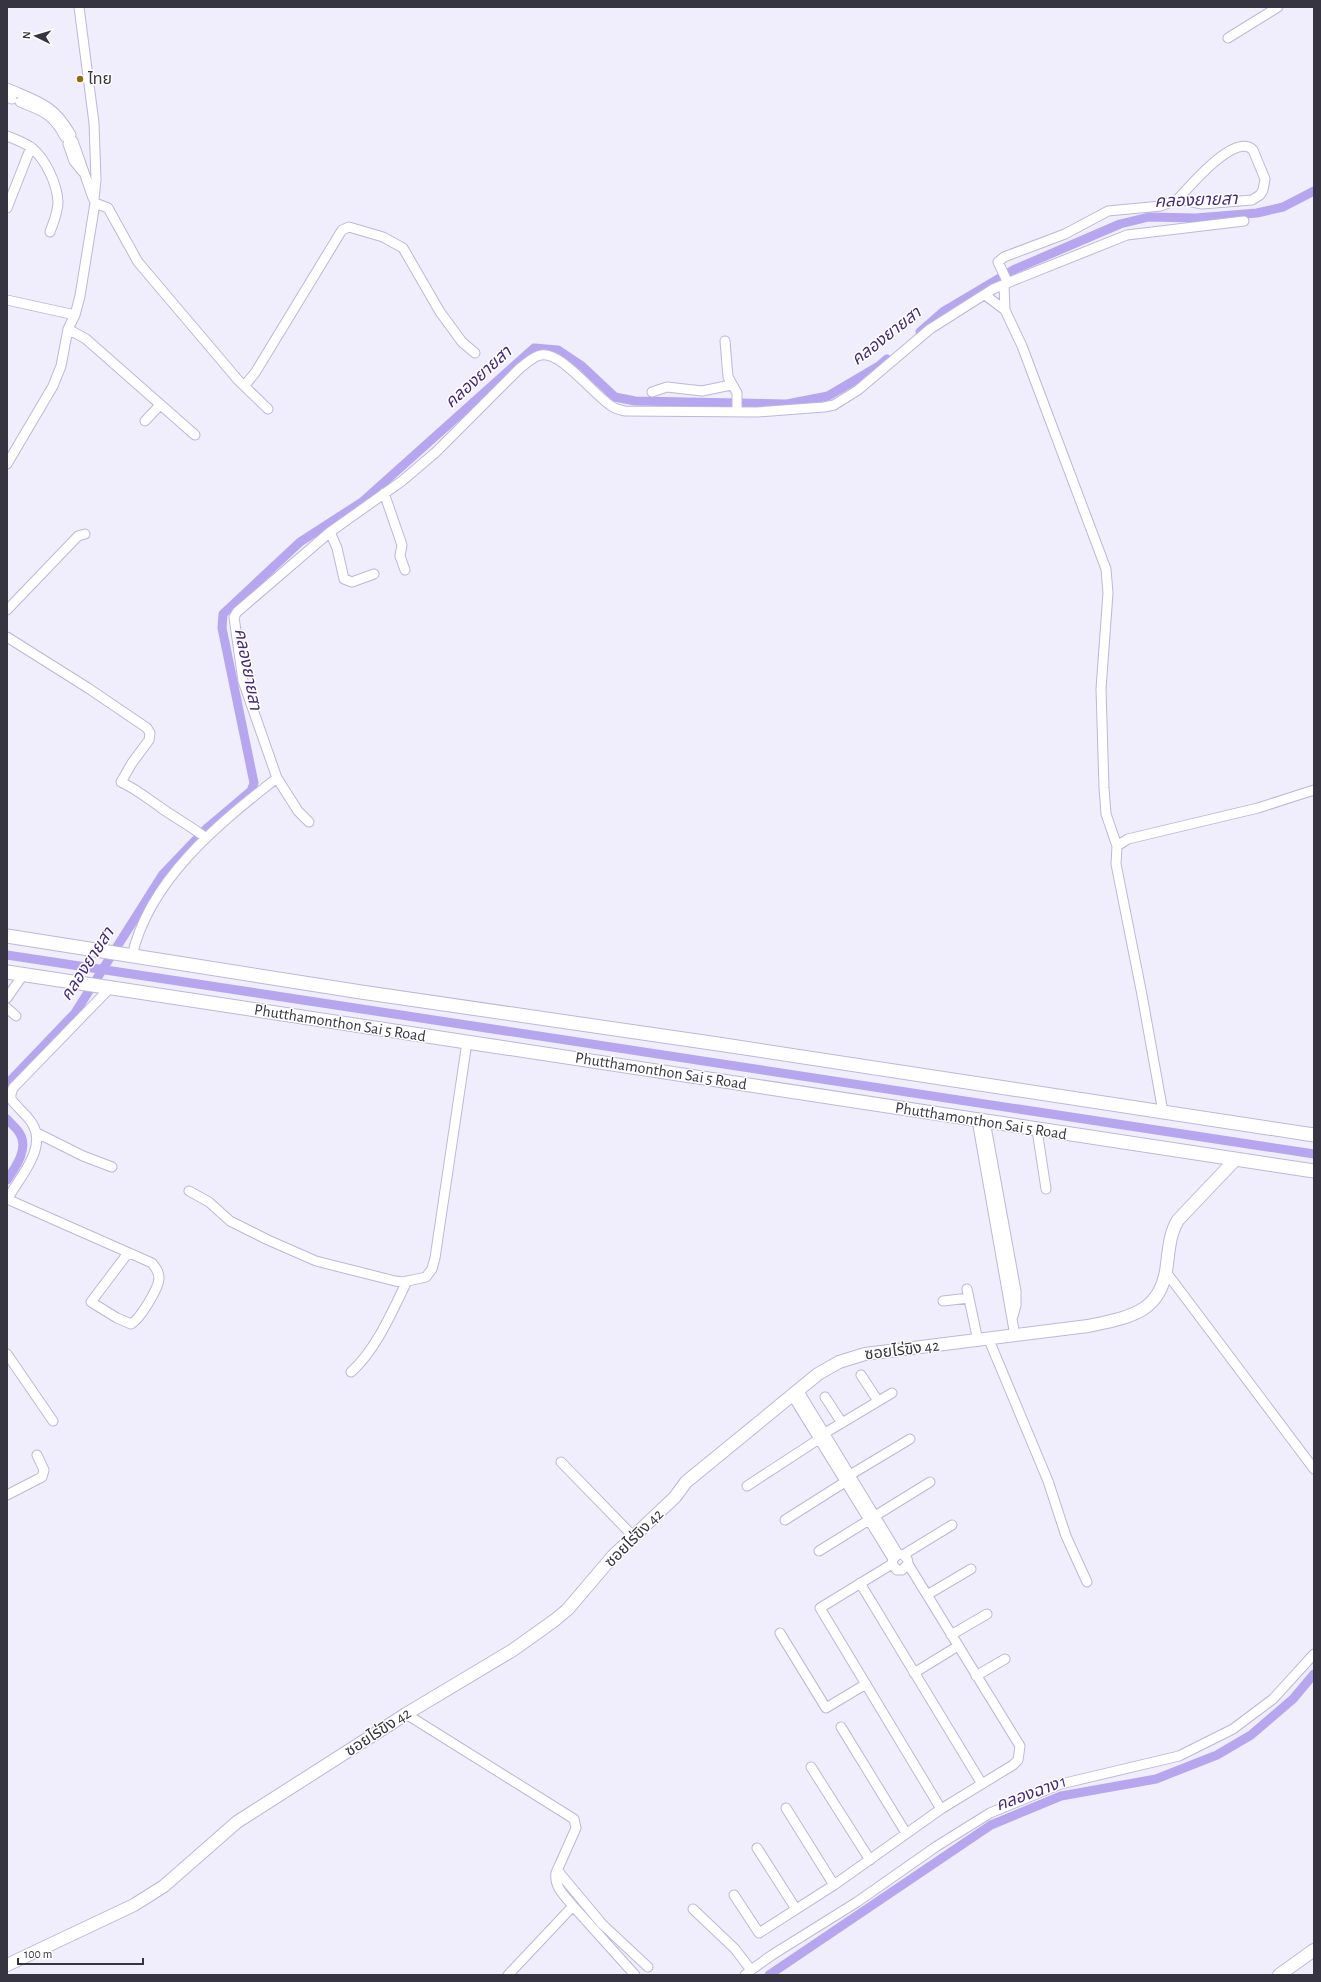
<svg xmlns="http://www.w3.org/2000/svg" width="1321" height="1982" font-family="'Alegreya Sans','Noto Sans Thai',sans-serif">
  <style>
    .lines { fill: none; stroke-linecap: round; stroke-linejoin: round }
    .canal { stroke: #b6a6f0; stroke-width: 9 }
    .minor-casing { stroke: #bdb7d9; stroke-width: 11 }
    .tertiary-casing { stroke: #bdb7d9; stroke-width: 14 }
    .secondary-casing { stroke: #bdb7d9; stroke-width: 15 }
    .minor { stroke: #fff; stroke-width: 9 }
    .tertiary { stroke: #fff; stroke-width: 12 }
    .secondary { stroke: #fff; stroke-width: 13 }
    .poi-dot { fill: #916c13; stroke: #fff; stroke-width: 1.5 }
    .labels { text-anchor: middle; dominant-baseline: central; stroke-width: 3; stroke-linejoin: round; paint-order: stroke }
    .poi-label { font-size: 16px; fill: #373442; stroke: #fff; text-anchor: start }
    .street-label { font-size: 16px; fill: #373442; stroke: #fff }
    .water-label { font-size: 17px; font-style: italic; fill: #45297d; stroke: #fff }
  </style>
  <rect width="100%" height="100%" fill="#f0eefc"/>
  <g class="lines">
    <path class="canal" d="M 920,332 L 944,311 L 1013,270 L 1120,224 L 1149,217 L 1196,218 L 1257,213 L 1283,207 L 1314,191
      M 7,955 L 1314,1154
      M 7,1084 L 75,1013 L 163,874 L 206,829 L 251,791 L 254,783 L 222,628 L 223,614 L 300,542 L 362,502 L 534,348 L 558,350 L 582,366 L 615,397 L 635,401 L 787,404 L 828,396 L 879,366 L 887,359
      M 7,1119 C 11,1124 17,1128 20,1134 C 29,1149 15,1168 7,1180
      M 769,1975 L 991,1825 L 1061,1796 L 1156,1779 L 1217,1755 L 1251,1735 L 1293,1699 L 1314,1674"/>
    <defs>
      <path id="minor" d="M 1228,38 L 1278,7
        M 7,88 C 37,101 54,104 71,135
        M 7,97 L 12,99
        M 20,102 C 43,111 53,114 65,137
        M 7,136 C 15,139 25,143 32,148 C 46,160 57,184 58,202 C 58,213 53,223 50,232
        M 73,141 L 93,198
        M 68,144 L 74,161 L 82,171
        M 95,203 L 108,208 L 138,262 L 238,380 L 268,409
        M 7,208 L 31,147
        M 1008,283 L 998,262 L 1004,257 L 1065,234 L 1108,211 L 1161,206 L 1178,199 C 1190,186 1235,132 1253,150 L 1265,179 L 1263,190 L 1260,195 L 1252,200 L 1202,204 L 1178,199
        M 1004,285 L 1005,310 L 1022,346 L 1106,569 L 1108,593 L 1101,689 L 1104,788 L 1106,814 L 1117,846
        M 985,295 L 1005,310
        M 7,300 L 75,315
        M 68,329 L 86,339 L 195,435
        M 725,341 L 728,377 L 737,393 L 737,412
        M 245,385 L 255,373 L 342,230 L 349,227 L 383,237 L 403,248 L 440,312 L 462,342 L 475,353
        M 652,392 L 667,387 L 702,391 L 731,385
        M 145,421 L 160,405
        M 7,464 L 53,386 L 61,366 L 68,329 L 75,315 L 80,296 L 95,203 L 94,199 L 96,180 L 94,123 L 79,7
        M 384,493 L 402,545 L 400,556 L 405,570
        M 330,532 L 337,548 L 344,579 L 352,582 L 374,574
        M 7,610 L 78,536 L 85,534
        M 7,637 L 88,688 L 147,728 L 150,733 L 149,740 L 132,763 L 121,782 C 136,789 147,798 160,807 C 175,818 191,826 206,838
        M 309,822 L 298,811 L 277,778 L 243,681 L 234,617 L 237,612 L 330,532 L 402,481 L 436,452 L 520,368 C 526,364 533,356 541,355 C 562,351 595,397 613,407 C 616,409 621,410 625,411 L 757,412 L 824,407 L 834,405 L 858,390 L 930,329 L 993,289 L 1017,279 L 1127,235 L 1244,221
        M 132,956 C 149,880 218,824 277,778
        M 7,998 L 23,975
        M 7,1008 L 16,1016
        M 1163,1112 L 1142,995 L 1116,864 L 1117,846 L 1128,839 L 1258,808 L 1314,790
        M 977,1120 L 1015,1336
        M 985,1121 L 1016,1291 L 1016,1305 L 1013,1316
        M 1037,1130 L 1046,1189
        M 37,1133 L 83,1156 L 112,1167
        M 189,1191 L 209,1202 L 230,1221 L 268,1240 L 316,1261 L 395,1281 L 403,1282 L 426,1277 L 432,1269 L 435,1258 L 467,1042
        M 7,1199 L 152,1263 C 156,1268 159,1272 159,1278 C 159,1288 140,1319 131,1324 L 117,1318 L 91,1302 L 128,1253
        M 7,1200 C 18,1179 47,1149 33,1125 C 28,1115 17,1108 11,1099 L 11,1094 L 13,1088 L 110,988
        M 1166,1272 L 1314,1469
        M 967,1289 L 978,1341
        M 943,1301 L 969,1298
        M 989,1340 L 1048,1481 L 1066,1536 L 1087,1582
        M 7,1354 L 53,1421
        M 351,1372 C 376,1350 393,1310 407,1281
        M 861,1375 L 878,1401
        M 798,1390 L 898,1554
        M 792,1395 L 893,1559
        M 825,1397 L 842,1423
        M 825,1433 L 892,1393
        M 561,1462 L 633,1536
        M 850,1475 L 910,1439
        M 747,1486 L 819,1439
        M 7,1495 L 42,1477 L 44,1470 L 37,1455
        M 875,1516 L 930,1482
        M 785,1520 L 845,1482
        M 819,1551 L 869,1520
        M 903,1555 L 952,1525
        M 892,1564 L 820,1608 L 941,1809
        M 860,1583 L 982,1784
        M 927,1595 L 971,1569
        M 780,1633 L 826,1708 L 866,1684
        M 951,1635 L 987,1614
        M 914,1673 L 958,1646
        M 976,1676 L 1005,1659
        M 406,1714 L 574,1819 L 576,1828 L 556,1873 C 554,1887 564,1895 573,1906 L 508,1975
        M 841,1727 L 906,1833
        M 811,1767 L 870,1860
        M 786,1808 L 834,1885
        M 757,1848 L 796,1909
        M 557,1870 L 602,1924 L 648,1967
        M 734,1895 L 759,1933 L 834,1885 L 941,1809 L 1013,1765 L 1018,1760 L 1020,1746 L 908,1564 C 908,1558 905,1554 898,1554 L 893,1559 L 892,1564 L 897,1570 L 902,1570 L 908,1564
        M 573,1906 L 635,1975
        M 693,1909 L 735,1949 L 751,1970 L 745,1975
        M 751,1970 L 772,1955 L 857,1902 L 937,1846 L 990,1813 L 1061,1784 L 1179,1756 L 1233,1729 L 1273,1699 L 1314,1654"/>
      <path id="tertiary" d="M 7,1965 L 134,1905 L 164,1886 L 237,1822 L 406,1714 L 513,1650 L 555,1620 L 568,1609 L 613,1556 L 675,1497 L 686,1482 L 818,1374 L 839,1362 L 865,1354 L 1088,1326 C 1130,1317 1162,1313 1167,1264 C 1169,1248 1170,1233 1178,1220 L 1235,1160
        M 1279,1975 L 1314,1950"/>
      <path id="secondary" d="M 7,936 L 361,992 L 718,1044 L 1314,1135
        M 7,972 L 1314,1171"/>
    </defs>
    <use href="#minor" class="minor-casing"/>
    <use href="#tertiary" class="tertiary-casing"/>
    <use href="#secondary" class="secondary-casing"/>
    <use href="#minor" class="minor"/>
    <use href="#tertiary" class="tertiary"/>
    <use href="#secondary" class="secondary"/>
  </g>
  <circle class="poi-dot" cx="80" cy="79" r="4"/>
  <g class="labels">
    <g class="poi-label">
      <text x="88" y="79">ไทย</text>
    </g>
    <g class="street-label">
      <text transform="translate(340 1023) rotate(9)">Phutthamonthon Sai 5 Road</text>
      <text transform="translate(661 1071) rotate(9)">Phutthamonthon Sai 5 Road</text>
      <text transform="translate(981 1121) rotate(9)">Phutthamonthon Sai 5 Road</text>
      <text transform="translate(902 1350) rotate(-7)">ซอยไร่ขิง 42</text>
      <text transform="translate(634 1538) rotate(-45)">ซอยไร่ขิง 42</text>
      <text transform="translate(378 1732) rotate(-33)">ซอยไร่ขิง 42</text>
    </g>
    <g class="water-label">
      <text transform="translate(1196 200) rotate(-2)">คลองยายสา</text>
      <text transform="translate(886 336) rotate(-38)">คลองยายสา</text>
      <text transform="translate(478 377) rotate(-42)">คลองยายสา</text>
      <text transform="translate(248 669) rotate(79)">คลองยายสา</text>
      <text transform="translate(87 964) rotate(-57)">คลองยายสา</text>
      <text transform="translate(1031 1793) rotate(-20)">คลองฉาง 1</text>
    </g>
  </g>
  <rect width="1321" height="1982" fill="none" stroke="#373442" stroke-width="16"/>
  <g transform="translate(36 36) rotate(275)" stroke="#ffffff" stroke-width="3" paint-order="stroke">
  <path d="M0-3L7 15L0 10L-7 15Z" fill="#373442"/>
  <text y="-6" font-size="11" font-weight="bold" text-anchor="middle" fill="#373442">N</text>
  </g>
  <path d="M18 1958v6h125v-6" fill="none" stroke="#373442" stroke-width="2"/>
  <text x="24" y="1958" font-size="12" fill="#373442" stroke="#ffffff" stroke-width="3" paint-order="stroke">100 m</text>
</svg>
